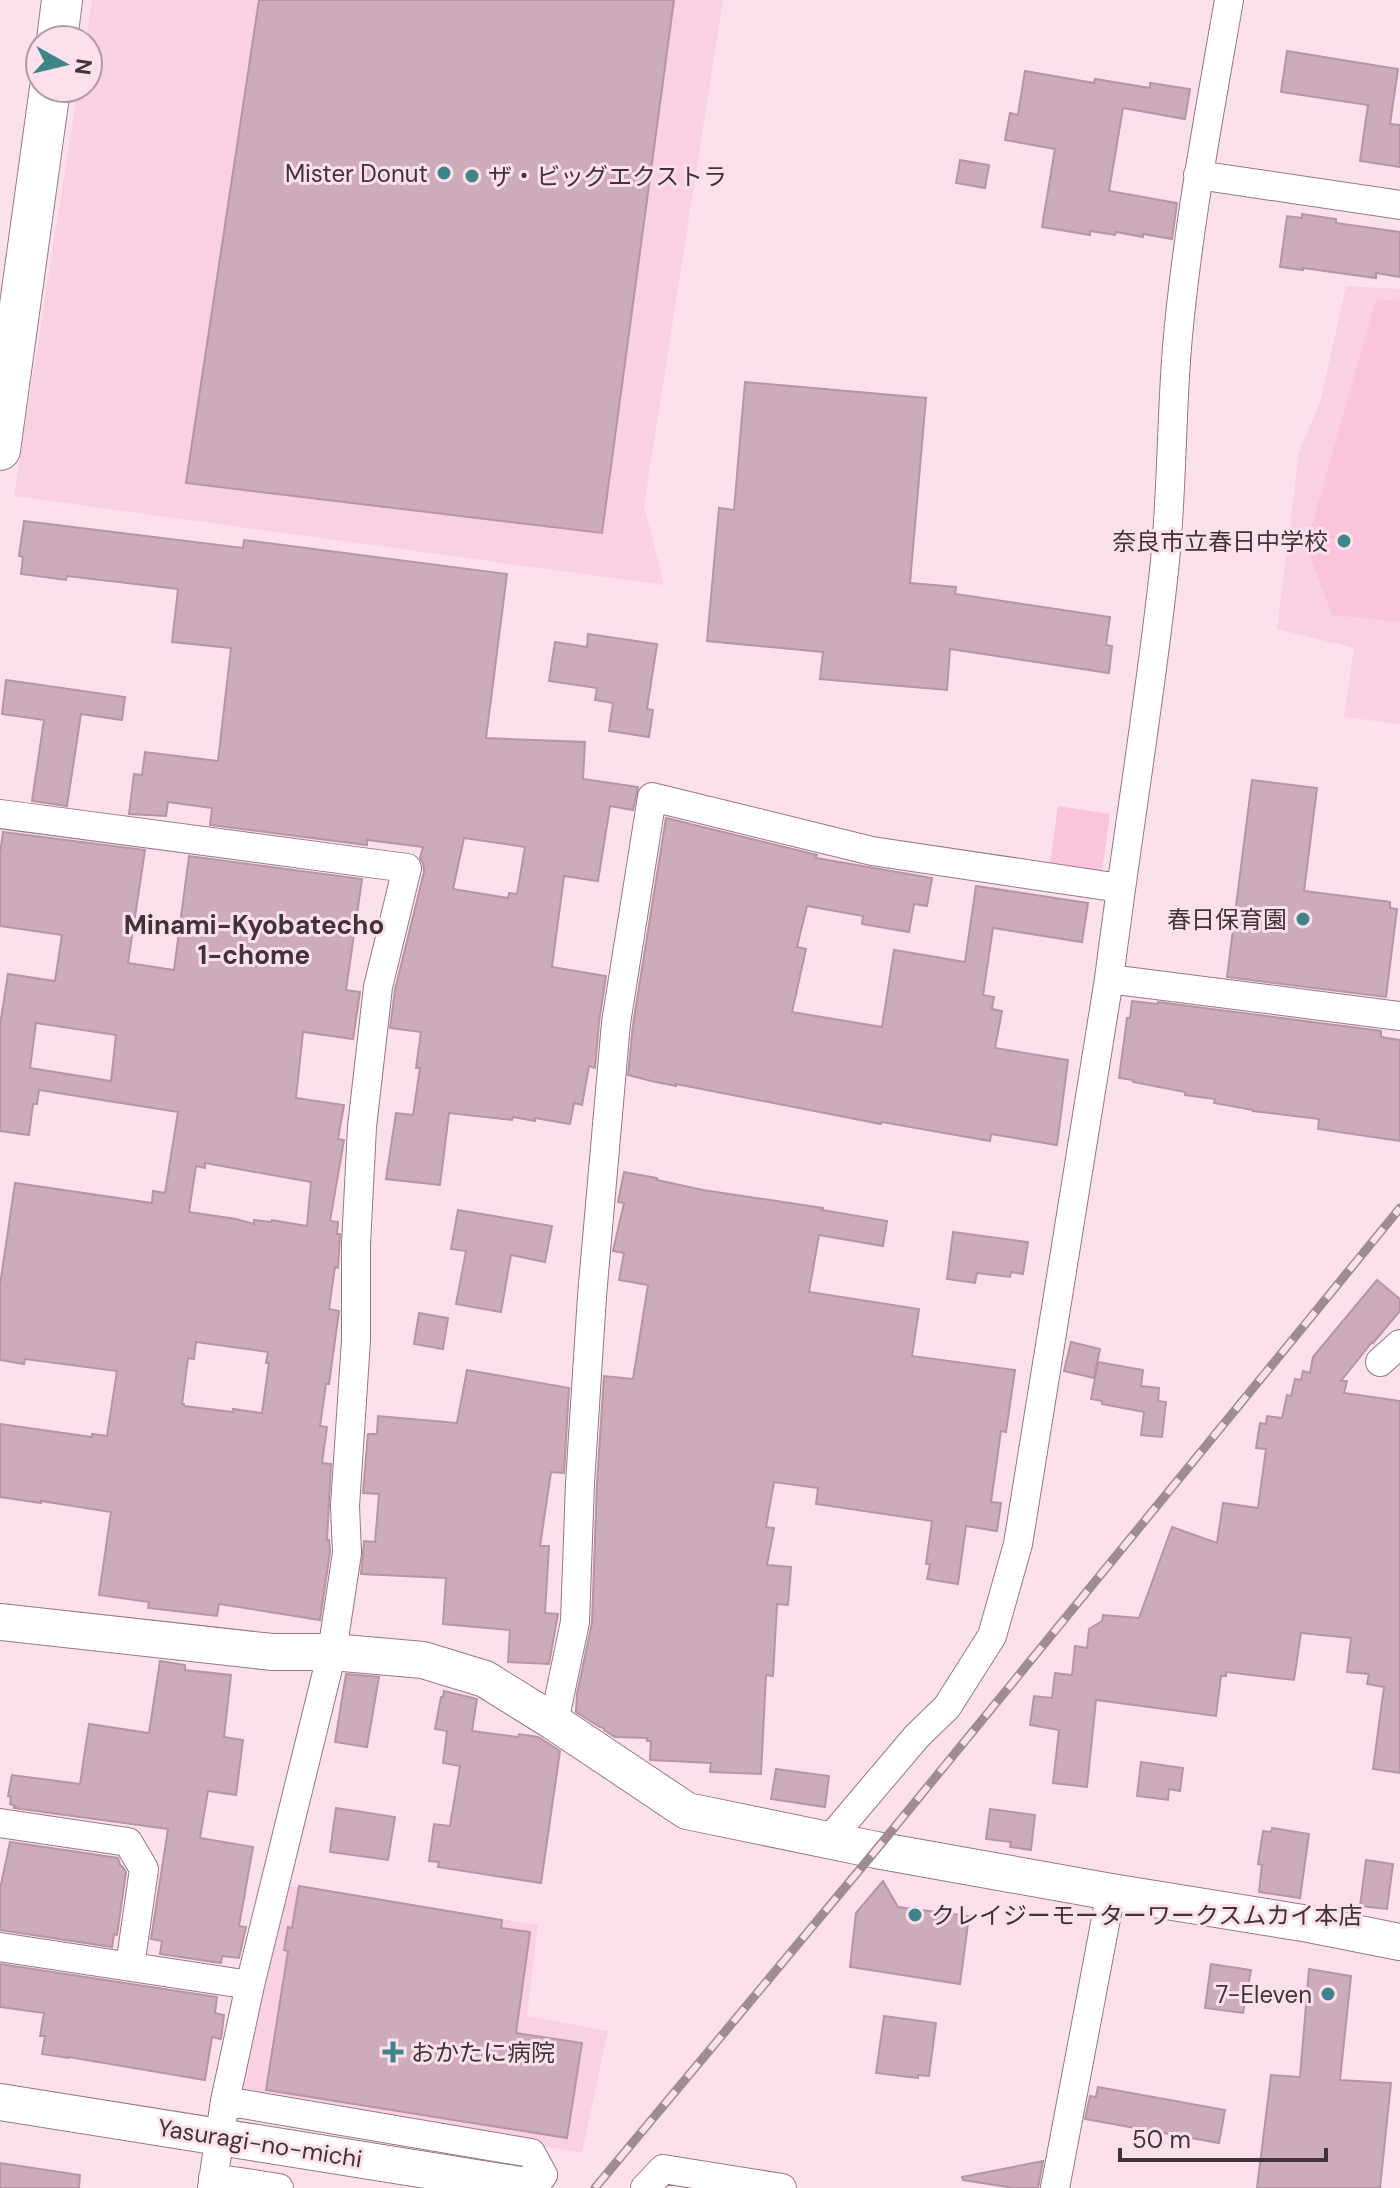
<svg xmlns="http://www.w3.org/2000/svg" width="1400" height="2188" font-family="'DM Sans','Noto Sans JP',sans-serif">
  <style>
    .built { fill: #fad0e3 }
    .green { fill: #fac4dd }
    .building { fill: #ccacba; stroke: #b595a3; stroke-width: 2; fill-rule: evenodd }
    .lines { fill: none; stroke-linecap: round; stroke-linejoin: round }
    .minor-casing { stroke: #967785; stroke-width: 30 }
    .tertiary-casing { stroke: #967785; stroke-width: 38 }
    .secondary-casing { stroke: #967785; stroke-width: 42 }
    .minor { stroke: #fff; stroke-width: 28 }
    .tertiary { stroke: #fff; stroke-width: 36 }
    .secondary { stroke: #fff; stroke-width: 40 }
    .rail-casing { stroke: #9f8b94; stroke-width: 9 }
    .rail { stroke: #fce1ed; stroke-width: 6; stroke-dasharray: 18; stroke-linecap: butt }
    .poi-dot { fill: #3d8588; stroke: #fce1ed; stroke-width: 3 }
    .labels { text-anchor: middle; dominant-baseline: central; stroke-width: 6; stroke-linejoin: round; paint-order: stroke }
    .poi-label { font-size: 24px; fill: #3f3238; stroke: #fce1ed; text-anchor: end }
    .street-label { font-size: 24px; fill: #3f3238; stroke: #fce1ed }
    .neighbourhood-label { font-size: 26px; font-weight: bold; fill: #3f3238; stroke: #fce1ed }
  </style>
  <rect width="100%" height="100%" fill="#fce1ed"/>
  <path class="built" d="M 92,0 L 723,0 L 644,506 L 664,585 L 14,496 L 78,88 L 88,88 L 88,40 L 86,40 Z
    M 1346,286 L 1400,289 L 1400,724 L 1344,717 L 1354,648 L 1277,629 L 1299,453 L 1321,399 Z
    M 289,1886 L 538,1925 L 527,2016 L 608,2031 L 582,2153 L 238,2093 Z"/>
  <path class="green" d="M 1376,299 L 1400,301 L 1400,622 L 1332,615 L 1306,546 Z
    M 1058,806 L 1110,814 L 1100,885 L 1048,878 Z"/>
  <path class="building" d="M 259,0 L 674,0 L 602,533 L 186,483 Z
    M 1287,51 L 1398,69 L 1390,124 L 1400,125 L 1400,167 L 1360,161 L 1368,105 L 1281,92 Z
    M 1025,71 L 1094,83 L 1095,79 L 1150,88 L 1150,83 L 1190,89 L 1185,119 L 1123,108 L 1109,191 L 1177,203 L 1172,239 L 1143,234 L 1143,237 L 1116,232 L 1115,235 L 1090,231 L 1090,235 L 1042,227 L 1055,149 L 1005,140 L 1010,113 L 1018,115 Z
    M 960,160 L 989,165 L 985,188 L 956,183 Z
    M 1302,214 L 1336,219 L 1336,223 L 1400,232 L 1400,277 L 1376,273 L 1376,278 L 1303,268 L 1303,270 L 1280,267 L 1287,216 L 1302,218 Z
    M 745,382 L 926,398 L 910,583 L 956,587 L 955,594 L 1110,617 L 1106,645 L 1112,646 L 1109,673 L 950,649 L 947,690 L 820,679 L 823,652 L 707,641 L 719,508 L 734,510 Z
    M 24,521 L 243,548 L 244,540 L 507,574 L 486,738 L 585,742 L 583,779 L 638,787 L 633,810 L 610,806 L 598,881 L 564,876 L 552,967 L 606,976 L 599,1022 L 595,1068 L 589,1066 L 582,1105 L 574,1103 L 570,1124 L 535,1118 L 535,1121 L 513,1117 L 512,1120 L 449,1113 L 440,1185 L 386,1179 L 396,1113 L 413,1115 L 420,1068 L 416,1068 L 421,1032 L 390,1028 L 395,990 L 424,872 L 423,863 L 420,858 L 423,847 L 367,840 L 367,845 L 210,825 L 212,808 L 168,802 L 166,816 L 129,814 L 134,774 L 142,775 L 145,752 L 218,761 L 231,648 L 172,642 L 178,589 L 67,576 L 66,580 L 21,574 L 23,557 L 19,556 ZM 464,838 L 525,847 L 517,894 L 509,893 L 508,898 L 453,889 Z
    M 588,634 L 657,644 L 647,709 L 653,710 L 649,737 L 609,731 L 613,703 L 595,700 L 597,688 L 549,681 L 555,642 L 587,647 Z
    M 6,680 L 125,697 L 122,720 L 81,714 L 67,806 L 32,801 L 44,720 L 2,714 Z
    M 1252,780 L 1317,788 L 1304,891 L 1390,902 L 1390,908 L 1397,909 L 1386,997 L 1227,977 Z
    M 666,818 L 817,855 L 816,858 L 932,878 L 927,906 L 914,904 L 909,932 L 862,924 L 863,916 L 807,906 L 797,947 L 806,949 L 792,1012 L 882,1027 L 894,950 L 965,962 L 976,886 L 1088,903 L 1082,942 L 993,928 L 983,995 L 994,997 L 992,1009 L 1002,1011 L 995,1048 L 1068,1060 L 1057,1145 L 991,1134 L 990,1141 L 882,1122 L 881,1124 L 676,1084 L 676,1086 L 651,1081 L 628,1075 L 633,1025 Z
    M 3,832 L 145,850 L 128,963 L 174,970 L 189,856 L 362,879 L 346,990 L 360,992 L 353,1039 L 303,1032 L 296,1098 L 344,1105 L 338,1139 L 344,1140 L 330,1221 L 338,1222 L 337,1234 L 340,1234 L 338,1268 L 335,1267 L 329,1309 L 339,1311 L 329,1384 L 326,1384 L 320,1426 L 327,1427 L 322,1463 L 331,1464 L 327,1540 L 329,1540 L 330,1552 L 320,1620 L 219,1604 L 217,1616 L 148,1608 L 149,1602 L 99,1595 L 111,1512 L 41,1501 L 41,1503 L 0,1497 L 0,1424 L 92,1437 L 92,1434 L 107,1436 L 117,1371 L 25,1359 L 24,1364 L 0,1360 L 0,1285 L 15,1183 L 152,1203 L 153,1191 L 165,1193 L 178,1112 L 39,1090 L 37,1104 L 33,1104 L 29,1135 L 0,1131 L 0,1025 L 8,974 L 55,981 L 62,935 L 0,926 L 0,854 ZM 36,1023 L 116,1035 L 111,1081 L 30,1068 ZM 205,1163 L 311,1182 L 307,1226 L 272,1220 L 271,1222 L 254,1220 L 254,1224 L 236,1219 L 189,1212 L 196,1166 L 205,1168 ZM 196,1342 L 268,1352 L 266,1363 L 269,1363 L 262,1413 L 233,1409 L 233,1412 L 184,1406 L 184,1404 L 182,1404 L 188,1358 L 194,1359 Z
    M 1132,1001 L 1157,1004 L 1158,1002 L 1381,1031 L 1381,1037 L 1400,1040 L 1400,1141 L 1318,1129 L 1319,1119 L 1253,1111 L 1253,1110 L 1214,1103 L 1215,1099 L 1185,1095 L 1185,1092 L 1133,1082 L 1133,1080 L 1119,1078 L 1127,1018 L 1130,1018 Z
    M 624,1172 L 657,1178 L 657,1180 L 703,1190 L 823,1208 L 822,1210 L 887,1221 L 883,1246 L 819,1235 L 809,1292 L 919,1309 L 912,1356 L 1015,1370 L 1006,1432 L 1001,1431 L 991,1502 L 1001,1503 L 997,1531 L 966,1526 L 958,1584 L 927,1579 L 930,1564 L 926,1564 L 932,1521 L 816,1504 L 818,1488 L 774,1482 L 766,1527 L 774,1528 L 767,1565 L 791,1567 L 788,1605 L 777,1604 L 773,1676 L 766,1675 L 761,1774 L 710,1772 L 711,1763 L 650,1760 L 651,1741 L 647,1741 L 647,1738 L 615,1737 L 604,1730 L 604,1728 L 600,1727 L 576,1712 L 577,1694 L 592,1623 L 597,1484 L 604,1376 L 633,1379 L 648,1285 L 619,1280 L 624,1253 L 613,1251 L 624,1203 L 618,1202 Z
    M 458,1210 L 552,1226 L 545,1262 L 511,1255 L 501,1312 L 456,1304 L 466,1251 L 451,1249 Z
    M 953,1232 L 1028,1242 L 1023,1274 L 1011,1272 L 1010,1277 L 977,1273 L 975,1283 L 947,1279 Z
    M 1377,1280 L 1400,1299 L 1400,1311 L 1373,1343 L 1372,1342 L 1341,1381 L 1347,1381 L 1344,1393 L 1400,1401 L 1400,1773 L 1373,1769 L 1384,1687 L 1367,1684 L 1369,1674 L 1347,1672 L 1351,1638 L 1301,1633 L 1294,1680 L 1226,1672 L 1226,1676 L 1221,1676 L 1216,1716 L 1096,1700 L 1087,1787 L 1053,1783 L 1059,1730 L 1030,1725 L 1034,1696 L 1052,1698 L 1055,1673 L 1072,1675 L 1075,1646 L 1087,1648 L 1089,1629 L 1102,1621 L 1103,1615 L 1139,1618 L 1172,1527 L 1217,1543 L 1223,1503 L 1258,1508 L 1266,1449 L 1256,1448 L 1260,1423 L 1266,1424 L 1267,1416 L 1282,1418 L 1287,1395 L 1291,1396 L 1295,1379 L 1301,1380 L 1303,1371 L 1310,1373 L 1313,1357 Z
    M 419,1313 L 448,1318 L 443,1349 L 414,1344 Z
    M 1071,1342 L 1100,1349 L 1094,1378 L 1064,1371 Z
    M 1098,1362 L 1143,1370 L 1141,1386 L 1159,1388 L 1158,1401 L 1166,1402 L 1162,1437 L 1141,1435 L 1144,1412 L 1102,1404 L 1102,1401 L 1091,1399 Z
    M 467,1370 L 569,1388 L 564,1473 L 551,1472 L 540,1546 L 549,1546 L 545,1613 L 558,1614 L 549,1664 L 508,1662 L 510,1630 L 443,1624 L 446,1578 L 361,1574 L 364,1541 L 375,1542 L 379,1494 L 363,1493 L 368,1434 L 377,1434 L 378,1416 L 457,1423 Z
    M 160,1661 L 185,1665 L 185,1670 L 231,1675 L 224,1737 L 243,1740 L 236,1795 L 208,1791 L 200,1838 L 253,1847 L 239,1926 L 246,1927 L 239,1958 L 222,1956 L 221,1963 L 160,1954 L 162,1941 L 151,1939 L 168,1829 L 14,1808 L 15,1806 L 10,1804 L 11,1797 L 8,1796 L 12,1775 L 80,1784 L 89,1724 L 149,1733 Z
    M 346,1674 L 379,1677 L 367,1747 L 335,1742 Z
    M 444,1691 L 477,1699 L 472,1731 L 518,1737 L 519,1734 L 538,1737 L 560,1751 L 541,1883 L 438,1867 L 439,1862 L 429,1861 L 434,1824 L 450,1826 L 460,1766 L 443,1763 L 447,1731 L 435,1729 L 441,1697 L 443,1697 Z
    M 1141,1762 L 1183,1768 L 1180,1791 L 1169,1789 L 1168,1800 L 1137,1796 Z
    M 776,1769 L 829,1776 L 825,1807 L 771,1799 Z
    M 336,1808 L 395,1817 L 388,1860 L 330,1852 Z
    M 990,1809 L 1035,1815 L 1031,1850 L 1010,1847 L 1011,1842 L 986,1839 Z
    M 1272,1828 L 1309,1834 L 1300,1898 L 1259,1892 L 1262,1865 L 1258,1864 L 1263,1831 L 1271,1832 Z
    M 10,1842 L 118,1858 L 120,1865 L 122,1866 L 126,1872 L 117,1935 L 114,1934 L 112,1947 L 0,1930 L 0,1889 Z
    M 1366,1860 L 1393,1864 L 1387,1909 L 1360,1906 Z
    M 883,1881 L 898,1907 L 969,1916 L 960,1984 L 850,1967 L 856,1913 Z
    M 299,1886 L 502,1920 L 501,1928 L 530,1932 L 516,2033 L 582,2043 L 567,2138 L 266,2090 L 288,1951 L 284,1950 L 288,1927 L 292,1928 Z
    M 0,1964 L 217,1997 L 215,2013 L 224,2015 L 221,2039 L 212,2037 L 205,2080 L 69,2057 L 68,2058 L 42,2054 L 45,2036 L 40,2036 L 44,2013 L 0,2007 Z
    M 1211,1964 L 1251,1970 L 1243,2013 L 1205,2008 Z
    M 1309,1969 L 1351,1976 L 1340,2080 L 1391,2083 L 1380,2188 L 1257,2188 L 1271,2075 L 1300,2077 Z
    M 884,2016 L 936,2023 L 929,2076 L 918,2075 L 918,2078 L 876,2073 Z
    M 1098,2087 L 1225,2110 L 1219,2143 L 1085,2119 L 1090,2096 L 1096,2097 Z
    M 1043,2161 L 1038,2188 L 1014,2188 L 963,2180 L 962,2177 Z
    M 0,2163 L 80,2175 L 79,2188 L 0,2188 Z"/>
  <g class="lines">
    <defs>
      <path id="minor" d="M 1198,175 L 1400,205
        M 0,814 L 407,868 L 378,987 L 362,1127 L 356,1244 L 356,1340 L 345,1506 L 347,1553 L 332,1652 L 250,1985 L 225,2101 L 212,2188
        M 1109,979 L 1400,1016
        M 1380,1362 L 1400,1344
        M 554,1722 L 575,1622 L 580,1483 L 592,1296 L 616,1023 L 652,797 L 872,851 L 1120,888
        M 0,1823 L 128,1842 L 144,1869 L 130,1966
        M 829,1840 L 917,1736 L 947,1707 L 992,1636 L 1018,1544 L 1109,979 C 1126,843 1149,707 1164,571 C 1172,497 1171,422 1177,347 C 1187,231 1209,115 1229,0
        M 0,1947 L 250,1985
        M 225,2101 L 531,2153 L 543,2175 L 533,2188
        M 213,2178 L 279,2188
        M 645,2188 L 663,2169 L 782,2188
        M 1055,2188 L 1111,1892"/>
      <path id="tertiary" d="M 0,1622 L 272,1652 L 332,1652 L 423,1660 L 485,1679 L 554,1722 L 687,1811 L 876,1850 L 1111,1892 L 1309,1924 L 1400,1942
        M 0,2102 L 520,2185"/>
      <path id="secondary" d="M 57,40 L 62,0
        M 0,450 L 50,88"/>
    </defs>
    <use href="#minor" class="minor-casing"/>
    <use href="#tertiary" class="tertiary-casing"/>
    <use href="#secondary" class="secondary-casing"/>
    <use href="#minor" class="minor"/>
    <use href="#tertiary" class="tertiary"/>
    <use href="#secondary" class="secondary"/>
    <defs>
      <path id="rail" d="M 595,2188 L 876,1850 L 1400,1208"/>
    </defs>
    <use href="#rail" class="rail-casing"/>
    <use href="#rail" class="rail"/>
  </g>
  <g class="poi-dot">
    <circle cx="444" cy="173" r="8"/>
    <circle cx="472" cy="176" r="8"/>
    <circle cx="1344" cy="541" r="8"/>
    <circle cx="1303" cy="919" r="8"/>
    <circle cx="915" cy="1915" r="8"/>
    <circle cx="1328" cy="1994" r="8"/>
    <path d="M389 2040h8v8h8v8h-8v8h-8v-8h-8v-8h8z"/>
  </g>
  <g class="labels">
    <g class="poi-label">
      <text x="428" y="173">Mister Donut</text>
      <text x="488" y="176" text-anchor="start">ザ・ビッグエクストラ</text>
      <text x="1328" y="541">奈良市立春日中学校</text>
      <text x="1287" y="919">春日保育園</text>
      <text x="931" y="1915" text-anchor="start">クレイジーモーターワークスムカイ本店</text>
      <text x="1312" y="1994">7-Eleven</text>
      <text x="411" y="2052" text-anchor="start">おかたに病院</text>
    </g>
    <g class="street-label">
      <text transform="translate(260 2143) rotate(9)">Yasuragi-no-michi</text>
    </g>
    <g class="neighbourhood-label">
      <text x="254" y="925">Minami-Kyobatecho<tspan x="254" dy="30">1-chome</tspan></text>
    </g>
  </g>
  <g transform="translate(64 64) rotate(98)"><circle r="38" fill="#fce1ed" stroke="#b09ba5" stroke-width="2"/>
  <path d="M0-6L14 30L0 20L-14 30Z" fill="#3d8588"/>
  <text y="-12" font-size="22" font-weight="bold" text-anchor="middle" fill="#3f3238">N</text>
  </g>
  <path d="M1120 2148v12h206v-12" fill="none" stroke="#3f3238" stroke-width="4"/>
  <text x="1132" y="2148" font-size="24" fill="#3f3238" stroke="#fce1ed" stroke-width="6" paint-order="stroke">50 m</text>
</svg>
